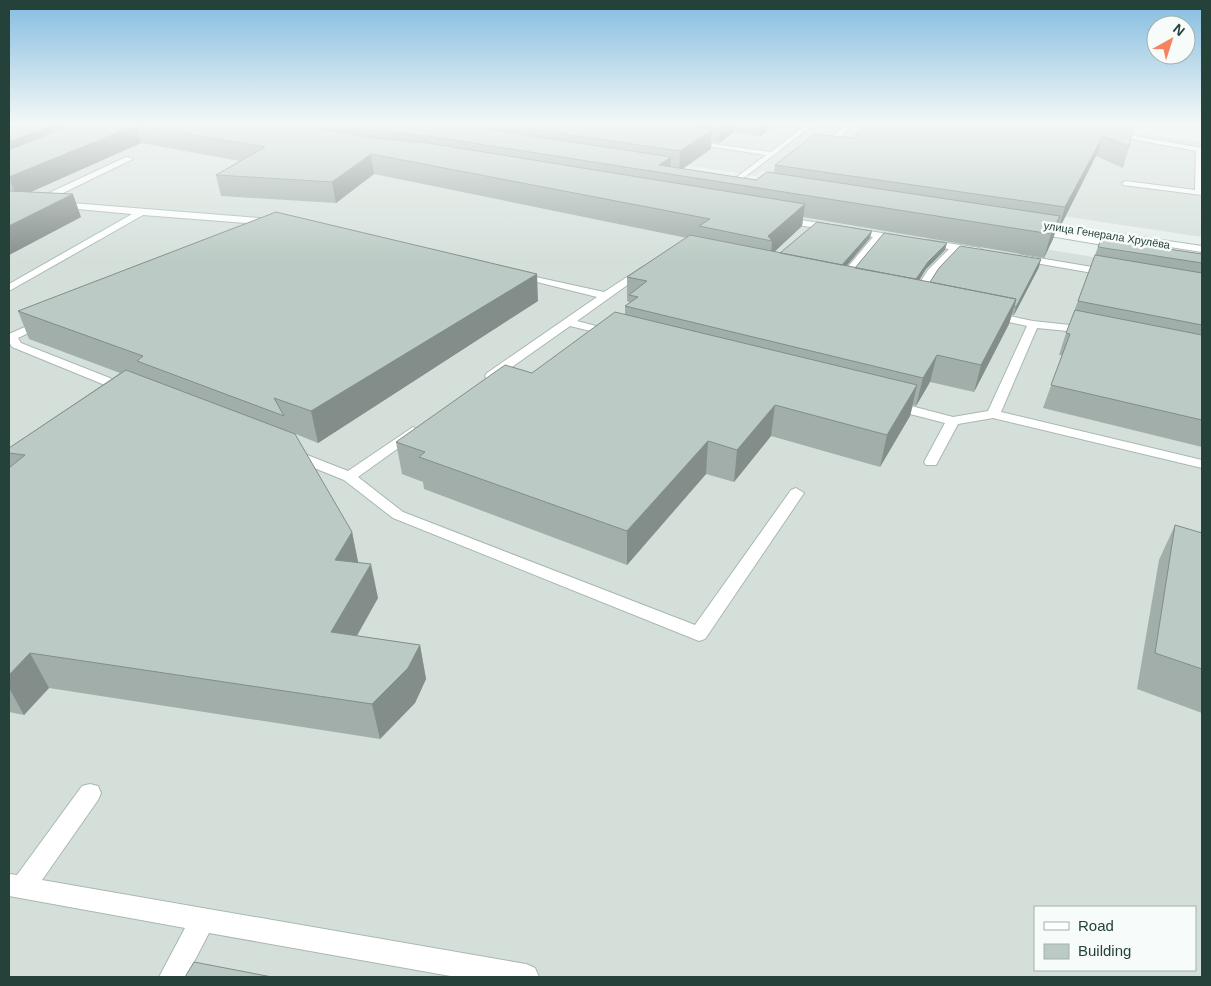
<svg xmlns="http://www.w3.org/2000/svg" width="1211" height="986" font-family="Helvetica,sans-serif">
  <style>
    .built { fill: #d4dfda; fill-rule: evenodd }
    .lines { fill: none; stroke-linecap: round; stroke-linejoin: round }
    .minor-casing { stroke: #a8b8b2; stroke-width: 2 }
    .minor { fill: #fff; fill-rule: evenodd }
    .wall { fill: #a1aea9 }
    .shaded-wall { fill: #838d89 }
    .building { fill: #bbcac4; stroke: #838d89 }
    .labels { text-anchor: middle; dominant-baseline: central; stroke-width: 5; stroke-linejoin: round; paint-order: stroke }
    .far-street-label { font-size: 11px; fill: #24423a; stroke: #f7fbf9 }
  </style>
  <rect width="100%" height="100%" fill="#e6efeb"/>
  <path class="built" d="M 9,124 L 291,124 L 1202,275 L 1202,977 L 9,977 ZM 1035,907 L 1195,907 L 1195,970 L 1035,970 Z
    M 420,124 L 1068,124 L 1202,142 L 1202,237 L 762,171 L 756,176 Z"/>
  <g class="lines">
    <defs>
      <path id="minor" d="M 807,124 L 814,124 L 733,186 L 729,184 L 730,182 L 766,155 L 688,143 L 692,141 L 771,152 Z
        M 847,124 L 854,124 L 828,148 L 822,148 L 822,144 Z
        M 1113,132 L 1202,148 L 1202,195 L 1123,185 L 1122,183 L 1126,181 L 1195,190 L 1196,151 L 1111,135 Z
        M 126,157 L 133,159 L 38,205 L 9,204 L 9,199 L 34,200 Z
        M 59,202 L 271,219 L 275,222 L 271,225 L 143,215 L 9,291 L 9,284 L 132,214 L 56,207 L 56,203 Z
        M 782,217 L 900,236 L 905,239 L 900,242 L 882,239 L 850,277 L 846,278 L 841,275 L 873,237 L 779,222 L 778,220 Z
        M 1035,228 L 1121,242 L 1126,245 L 1121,248 L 1032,233 L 1030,231 Z
        M 1108,232 L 1202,246 L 1202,252 L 1105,237 L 1103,235 Z
        M 928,240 L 979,248 L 984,251 L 979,254 L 958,251 L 936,274 L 924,292 L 920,293 L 915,290 L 928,270 L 949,249 L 925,245 L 923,243 Z
        M 1021,255 L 1110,270 L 1115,273 L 1110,276 L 1018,260 L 1016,258 Z
        M 644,266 L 649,269 L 647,271 L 577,321 L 615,331 L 615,335 L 611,336 L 570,326 L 495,379 L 487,379 L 485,376 L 487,373 L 597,297 L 513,276 L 513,272 L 604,292 Z
        M 990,312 L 1033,321 L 1088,327 L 1094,330 L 1088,333 L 1037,328 L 1001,412 L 1202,460 L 1202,468 L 993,418 L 958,424 L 936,465 L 926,465 L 924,462 L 945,423 L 887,408 L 886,405 L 892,401 L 953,417 L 988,411 L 1027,326 L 986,317 L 986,313 Z
        M 43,319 L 47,320 L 47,324 L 18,338 L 21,343 L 130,386 L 132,389 L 130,392 L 122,392 L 12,347 L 9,342 L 9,334 Z
        M 413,427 L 420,431 L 418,434 L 358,477 L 403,512 L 695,625 L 791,490 L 796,488 L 804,493 L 705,639 L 699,641 L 393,518 L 344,480 L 287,457 L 285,454 L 292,450 L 297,451 L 348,471 Z
        M 90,784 L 98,786 L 101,793 L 98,800 L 42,880 L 526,964 L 535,968 L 539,977 L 456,977 L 209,933 L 186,977 L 159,977 L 185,928 L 9,896 L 9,874 L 17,875 L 82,786 Z"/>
    </defs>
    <use href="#minor" class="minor-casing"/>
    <use href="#minor" class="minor"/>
  </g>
  <path class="wall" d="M 9,124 L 777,124 L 760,136 L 734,132 L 719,143 L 712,142 L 713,132 L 712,133 L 711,149 L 683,169 L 756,180 L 774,173 L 775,165 L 852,138 L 1134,124 L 1129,147 L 1123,168 L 1096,156 L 1058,231 L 1056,230 L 1053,239 L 1044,258 L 803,217 L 802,226 L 774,252 L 780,253 L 870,238 L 847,266 L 855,268 L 945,250 L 926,269 L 919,280 L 930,282 L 1039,267 L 1014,315 L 1012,315 L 1009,324 L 974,392 L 930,382 L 916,406 L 913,405 L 910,416 L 880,467 L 771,436 L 734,482 L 706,474 L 627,565 L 424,489 L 423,482 L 402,474 L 396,442 L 532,373 L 625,314 L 625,306 L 629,304 L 629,302 L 627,301 L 627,277 L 687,238 L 374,174 L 336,203 L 221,196 L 216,175 L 240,161 L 141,143 L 31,192 L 81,217 L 9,255 Z
    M 1101,239 L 1202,254 L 1202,447 L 1043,408 L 1062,355 L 1059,355 L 1066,333 Z
    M 538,301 L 318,443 L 288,431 L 352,532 L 358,563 L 378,598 L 357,636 L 420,645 L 426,679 L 415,703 L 380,739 L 49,688 L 24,715 L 9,712 L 9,448 L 120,373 L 29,339 L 18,311 Z
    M 1175,525 L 1202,533 L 1202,713 L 1137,689 L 1159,560 Z"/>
  <path class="shaded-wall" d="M 55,124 L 67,124 L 72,138 L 9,164 L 9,142 Z
    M 700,124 L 713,124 L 713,132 L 712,133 L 711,149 L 679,171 L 680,151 L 699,139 Z
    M 721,124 L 735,124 L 734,132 L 719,143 Z
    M 761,124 L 777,124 L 760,136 Z
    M 136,125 L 141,143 L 17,198 L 9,177 Z
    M 1103,136 L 1096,156 L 1058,231 L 1065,207 Z
    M 371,154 L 374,174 L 336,203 L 332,182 Z
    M 671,157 L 670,174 L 659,165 Z
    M 73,194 L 81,217 L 9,255 L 9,226 Z
    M 805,204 L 802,226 L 771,255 L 772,241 L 768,236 Z
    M 1060,216 L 1053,239 L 1044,258 L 1051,234 Z
    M 872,231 L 870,238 L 841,272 L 841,266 Z
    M 947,243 L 945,250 L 926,269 L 915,287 L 915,281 L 928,262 Z
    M 1041,259 L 1039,267 L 1014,315 L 1016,307 Z
    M 537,274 L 538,301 L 318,443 L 311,411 Z
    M 1016,299 L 1009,324 L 974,392 L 981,365 Z
    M 937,355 L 930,382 L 916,406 L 923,378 Z
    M 917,385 L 910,416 L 880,467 L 887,435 Z
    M 775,405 L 771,436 L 734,482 L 737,450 Z
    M 708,441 L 706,474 L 627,565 L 627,531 Z
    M 352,532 L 359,566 L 335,560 Z
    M 371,564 L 378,598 L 339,667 L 331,632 Z
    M 420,645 L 426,679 L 415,703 L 380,739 L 372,704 Z
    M 30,653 L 49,688 L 24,715 L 9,688 L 9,675 Z"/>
  <path class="building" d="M 9,124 L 55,124 L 9,142 Z
    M 72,124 L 292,124 L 304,127 L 374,138 L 428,143 L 805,204 L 768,236 L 772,241 L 699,226 L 710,219 L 371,154 L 332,182 L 216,175 L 265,147 L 136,125 L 9,177 L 9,150 Z
    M 335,124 L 453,124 L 671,157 L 659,165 L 756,180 L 767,172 L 1060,216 L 1051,234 L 428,136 L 375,131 Z
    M 498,124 L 673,124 L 712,130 L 680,151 Z
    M 868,124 L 1134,124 L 1129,147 L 1103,136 L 1065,207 L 775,165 L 815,134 L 852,138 Z
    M 9,191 L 73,194 L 9,226 Z
    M 276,212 L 537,274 L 311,411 L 274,398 L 284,416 L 137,361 L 143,356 L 18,311 Z
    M 817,222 L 872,231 L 842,265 L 780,253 Z
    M 884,233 L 947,243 L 928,262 L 916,279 L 855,268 Z
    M 690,235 L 1016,299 L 981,365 L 937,355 L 923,378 L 625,306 L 638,297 L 629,295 L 647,281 L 627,277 Z
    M 1101,239 L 1202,254 L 1202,263 L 1098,247 Z
    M 960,246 L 1041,259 L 1016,307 L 1014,307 L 1016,299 L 930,282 L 939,268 Z
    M 1095,255 L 1202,273 L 1202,325 L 1078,301 Z
    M 1075,310 L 1202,335 L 1202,420 L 1051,385 L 1070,334 L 1066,333 Z
    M 615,312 L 917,385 L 887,435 L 775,405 L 737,450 L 708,441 L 627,531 L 419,457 L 425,452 L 396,442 L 505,365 L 532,373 Z
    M 126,370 L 295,434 L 352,532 L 335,560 L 371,564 L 331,632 L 420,645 L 408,668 L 372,704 L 30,653 L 9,675 L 9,468 L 25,455 L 9,453 L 9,448 Z
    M 1175,525 L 1202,533 L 1202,669 L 1155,653 Z
    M 194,962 L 272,977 L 185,977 Z"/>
  <linearGradient id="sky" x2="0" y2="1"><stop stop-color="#84bce0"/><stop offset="0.47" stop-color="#f4f8f6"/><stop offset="1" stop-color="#f4f8f6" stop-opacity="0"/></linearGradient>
  <rect width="1211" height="262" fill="url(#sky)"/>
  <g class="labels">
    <g class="far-street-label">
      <text transform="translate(1107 235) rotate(9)">улица Генерала Хрулёва</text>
    </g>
  </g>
  <rect width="1211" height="986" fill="none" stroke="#24423a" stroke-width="20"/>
  <rect x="1034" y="906" width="162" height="65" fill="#f7fbf9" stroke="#a3b1ad"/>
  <rect x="1044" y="922" width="25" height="8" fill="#ffffff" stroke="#a3b1ad"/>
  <text x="1078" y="931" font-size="15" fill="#24423a">Road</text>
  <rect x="1044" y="944" width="25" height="15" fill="#bbcac4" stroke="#a3b1ad"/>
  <text x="1078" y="956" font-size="15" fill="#24423a">Building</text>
  <g transform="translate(1171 40) rotate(39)"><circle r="24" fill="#f7fbf9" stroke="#a3b1ad"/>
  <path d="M0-4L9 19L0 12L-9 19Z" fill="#f4845f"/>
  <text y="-8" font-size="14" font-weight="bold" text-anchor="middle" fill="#24423a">N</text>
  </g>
</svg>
